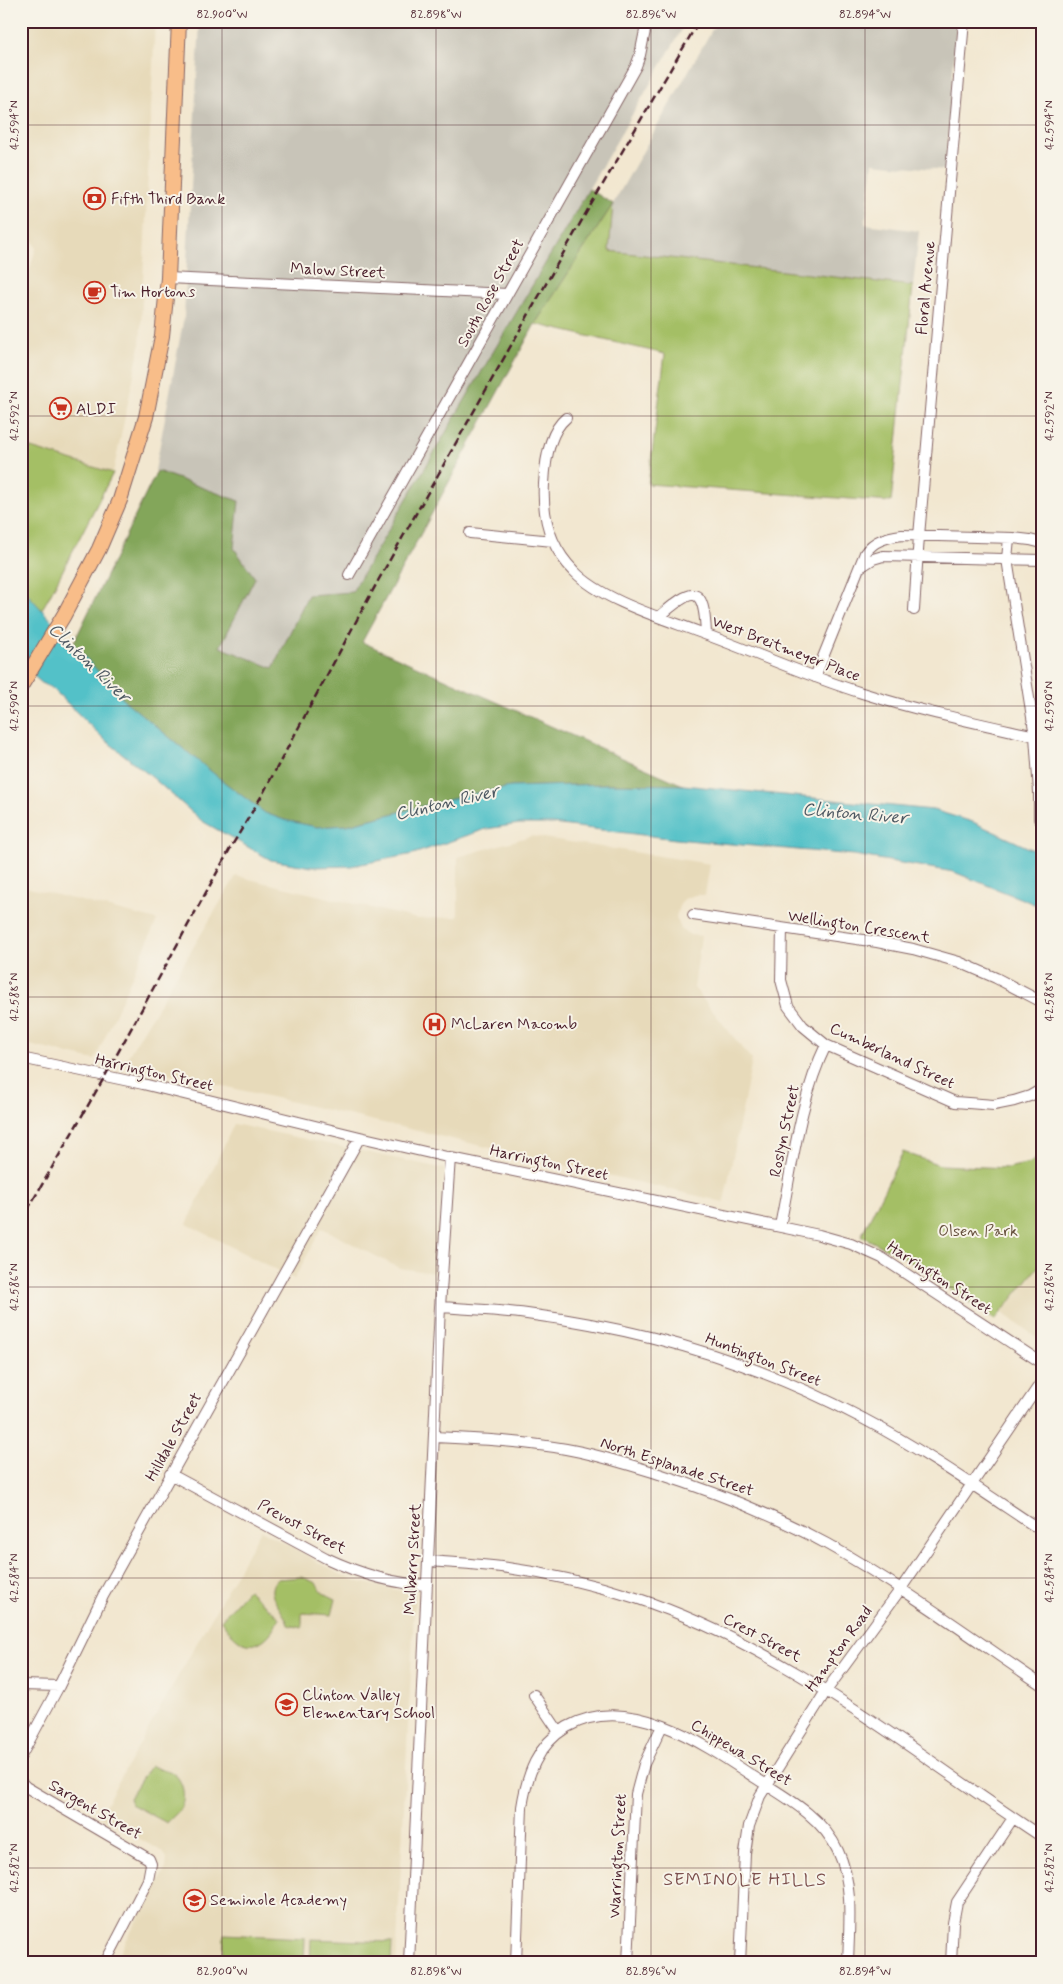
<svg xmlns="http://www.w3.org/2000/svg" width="1063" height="1984" font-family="Mynerve,sans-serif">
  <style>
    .built { fill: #e7daba }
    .industrial { fill: #c8c4b8 }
    .green { fill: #a4bf65; stroke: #776f48 }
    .forest { fill: #83a65a; stroke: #666242 }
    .water { fill: #53c1c8; stroke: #4e707a }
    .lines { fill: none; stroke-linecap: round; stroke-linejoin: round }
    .minor-casing { stroke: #856565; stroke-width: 12 }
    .major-casing { stroke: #856565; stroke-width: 16 }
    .minor { stroke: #fff; stroke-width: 10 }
    .major { stroke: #f8bd89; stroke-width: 14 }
    .rail { stroke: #4a1f2b; stroke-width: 2.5; stroke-dasharray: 8 4; stroke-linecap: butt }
    .ticks { fill: none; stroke: #4a1f2b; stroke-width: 1; stroke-opacity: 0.45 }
    .labels { text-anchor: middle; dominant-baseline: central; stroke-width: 4; stroke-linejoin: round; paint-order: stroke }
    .poi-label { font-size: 16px; fill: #4a1f2b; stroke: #f7f3e8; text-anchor: start }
    .street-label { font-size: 16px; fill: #4a1f2b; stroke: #f7f3e8 }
    .park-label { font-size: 16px; fill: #654f3c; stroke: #f7f3e8 }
    .water-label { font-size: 18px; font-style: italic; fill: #4d5862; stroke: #f7f3e8 }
    .neighbourhood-label { font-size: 18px; letter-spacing: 1px; fill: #7c4f4d; stroke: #f7f3e8 }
    .neatline { fill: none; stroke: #4a1f2b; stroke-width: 2 }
    .ticks-label { font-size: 12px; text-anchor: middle; fill: #4a1f2b }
  </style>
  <rect width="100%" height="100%" fill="#f7f3e8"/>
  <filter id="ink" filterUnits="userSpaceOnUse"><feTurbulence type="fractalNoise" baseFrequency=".02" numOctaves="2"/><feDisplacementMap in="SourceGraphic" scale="10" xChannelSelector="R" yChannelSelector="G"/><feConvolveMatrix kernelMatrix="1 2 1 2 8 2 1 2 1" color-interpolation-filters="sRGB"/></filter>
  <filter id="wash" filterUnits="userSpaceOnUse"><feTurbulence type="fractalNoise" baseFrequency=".0096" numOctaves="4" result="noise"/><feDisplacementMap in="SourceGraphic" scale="20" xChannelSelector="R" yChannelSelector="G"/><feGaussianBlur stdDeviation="1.12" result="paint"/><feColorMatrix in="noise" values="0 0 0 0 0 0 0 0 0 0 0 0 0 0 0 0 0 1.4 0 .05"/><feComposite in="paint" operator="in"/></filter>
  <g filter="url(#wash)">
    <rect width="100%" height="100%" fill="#f2e7d0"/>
    <path class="built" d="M 22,21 L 155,21 L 140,346 L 113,473 L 21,445 L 21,301 L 36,248 L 21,211 Z
      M 531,836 L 710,864 L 705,895 L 695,895 L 684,899 L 679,906 L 676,917 L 681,929 L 690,935 L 701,936 L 694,988 L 752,1060 L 724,1202 L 124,1063 L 236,876 L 418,919 L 458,917 L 458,857 Z
      M 21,886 L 157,920 L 95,1060 L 21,1043 Z
      M 234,1124 L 445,1169 L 434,1273 L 399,1268 L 322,1228 L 294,1279 L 187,1224 Z
      M 1042,1265 L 1042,1341 L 1001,1312 L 1037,1268 Z
      M 261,1530 L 341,1575 L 360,1582 L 402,1591 L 415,1591 L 396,1963 L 114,1963 L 166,1868 L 167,1858 L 163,1852 L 99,1816 Z"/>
    <path class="industrial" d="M 200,21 L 687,21 L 352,593 L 308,595 L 273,668 L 220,647 L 255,578 L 234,548 L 239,501 L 155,471 L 184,317 Z
      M 717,21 L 957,21 L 945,170 L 873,163 L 865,224 L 919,231 L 913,286 L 609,251 L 613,204 Z"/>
    <path class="green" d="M 613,204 L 609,251 L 913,286 L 891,502 L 648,484 L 665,354 L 535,324 Z
      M 21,445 L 113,473 L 48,599 L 21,644 Z
      M 903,1152 L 940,1165 L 1007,1168 L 1030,1163 L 1042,1155 L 1042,1265 L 1037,1268 L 995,1320 L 905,1258 L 861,1236 Z
      M 302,1577 L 316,1583 L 323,1593 L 336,1599 L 332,1615 L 302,1613 L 302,1628 L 288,1625 C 284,1608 262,1595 277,1579 Z
      M 248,1590 L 280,1618 C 276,1623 274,1630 269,1635 C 249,1656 233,1638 221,1620 Z
      M 150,1766 C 158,1769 167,1769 173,1773 C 183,1780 187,1798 180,1809 C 177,1814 171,1818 167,1823 L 131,1804 L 129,1798 Z
      M 224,1934 L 305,1938 L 304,1963 L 223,1963 Z
      M 311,1939 L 392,1942 L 391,1963 L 310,1963 Z"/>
    <path class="forest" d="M 589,189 L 613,204 L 535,324 L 362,642 L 683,785 L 606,784 L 511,787 L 477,793 L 347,825 L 317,827 L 284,820 L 265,813 L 224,782 L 125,701 L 93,668 L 73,644 L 157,471 L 239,501 L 234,548 L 255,578 L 220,647 L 273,668 L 308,595 L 352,592 Z"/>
    <path class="water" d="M 21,587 L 125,701 L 224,782 L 265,813 L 284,820 L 317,827 L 347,825 L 477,793 L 511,787 L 606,784 L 683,785 L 933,810 L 973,822 L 1042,854 L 1042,907 L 954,872 L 854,855 L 676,839 L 552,824 L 519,824 L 486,829 L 413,854 L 351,866 L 312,867 L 271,860 L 202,821 L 153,778 L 104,739 L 52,688 L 43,684 L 21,665 Z"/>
  </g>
  <g filter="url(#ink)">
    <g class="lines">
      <defs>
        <path id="minor" d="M 168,278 L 507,294
          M 566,418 C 549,432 545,463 544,484 C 542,517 551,548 574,571 C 601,600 662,618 699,632 C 754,652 807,676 862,693 C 919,711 977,723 1035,736
          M 470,533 L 553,541
          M 1009,538 L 1007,559 L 1035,736 L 1039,792 L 1039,819
          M 859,568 L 873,559 L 883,556 L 1042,560
          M 349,575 L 636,66 L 640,55 L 647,21
          M 914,610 L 919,536 L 964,21
          M 659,617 C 693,587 704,583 706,634
          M 815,677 L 865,553 C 874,540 887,537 902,535 L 1013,538 L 1030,540 L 1042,543
          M 693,915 L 877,942 L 913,949 L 959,962 L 996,978 L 1042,1002
          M 782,929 L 781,980 L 788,1006 L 803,1026 L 826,1045 L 955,1102 L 994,1105 L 1014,1101 L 1030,1096 L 1042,1089
          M 21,1058 L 143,1084 L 360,1137 L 447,1157 L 819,1235 L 851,1244 L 882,1258 L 1042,1363
          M 780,1226 C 792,1168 800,1098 826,1045
          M 440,1307 C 469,1309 499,1310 527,1314 C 643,1329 759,1363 862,1418 C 925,1451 983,1492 1042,1531
          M 434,1437 C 478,1439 522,1441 566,1449 C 595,1454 624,1463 653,1472 C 713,1491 772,1514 827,1544 C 902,1586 971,1637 1042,1685
          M 170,1474 L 326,1558 C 358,1573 391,1584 427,1585
          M 429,1561 C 453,1563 477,1564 501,1567 C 546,1573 593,1584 636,1598 C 787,1648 911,1751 1042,1837
          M 21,1685 L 59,1686
          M 534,1695 L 559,1732
          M 21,1756 L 59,1686 L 103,1596 L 360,1137
          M 21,1782 L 26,1787 L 149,1859 L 151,1864 L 148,1880 L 105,1963
          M 409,1963 L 440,1307 L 450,1157
          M 516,1963 L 522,1807 C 527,1775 537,1745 567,1727 C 628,1692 703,1743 754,1777 C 785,1797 822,1816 838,1851 C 854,1885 849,1926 848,1963
          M 628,1963 L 636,1794 L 644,1764 L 662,1726
          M 740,1963 L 745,1853 L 749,1826 L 760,1796 L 826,1691 L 900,1590 L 1042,1381
          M 951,1963 L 953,1923 L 957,1902 L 1013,1818"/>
        <path id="major" d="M 21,686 L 64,615 L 99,549 L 120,500 L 146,417 L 162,336 L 168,278 L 179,21"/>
      </defs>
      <use href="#minor" class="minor-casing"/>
      <use href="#major" class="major-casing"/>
      <use href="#minor" class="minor"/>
      <use href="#major" class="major"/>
      <path class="rail" d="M 21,1221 L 105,1076 L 231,847 L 261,797 L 379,579 L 586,213 L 699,21"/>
    </g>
  </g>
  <path class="ticks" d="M 222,21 L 222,1963M 436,21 L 436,1963M 651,21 L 651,1963M 865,21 L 865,1963M 21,125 L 1042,125M 21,416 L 1042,416M 21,706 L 1042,706M 21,997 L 1042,997M 21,1287 L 1042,1287M 21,1578 L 1042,1578M 21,1868 L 1042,1868"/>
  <defs>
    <symbol id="bank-ring" viewBox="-11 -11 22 22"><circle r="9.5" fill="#f7f3e8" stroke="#c8321e" stroke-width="1.5"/><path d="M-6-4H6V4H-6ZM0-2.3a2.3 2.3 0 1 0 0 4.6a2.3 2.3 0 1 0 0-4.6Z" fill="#c8321e"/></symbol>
    <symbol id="cafe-ring" viewBox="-11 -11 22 22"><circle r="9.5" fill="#f7f3e8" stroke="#c8321e" stroke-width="1.5"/><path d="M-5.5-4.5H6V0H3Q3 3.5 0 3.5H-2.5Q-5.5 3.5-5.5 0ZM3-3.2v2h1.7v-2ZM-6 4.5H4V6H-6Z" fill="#c8321e"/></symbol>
    <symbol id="supermarket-ring" viewBox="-11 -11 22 22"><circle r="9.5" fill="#f7f3e8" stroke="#c8321e" stroke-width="1.5"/><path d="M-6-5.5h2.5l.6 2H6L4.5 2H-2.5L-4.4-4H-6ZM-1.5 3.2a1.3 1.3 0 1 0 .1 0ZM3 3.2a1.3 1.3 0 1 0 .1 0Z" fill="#c8321e"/></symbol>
    <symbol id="hospital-ring" viewBox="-11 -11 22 22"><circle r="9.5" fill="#f7f3e8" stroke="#c8321e" stroke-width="1.5"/><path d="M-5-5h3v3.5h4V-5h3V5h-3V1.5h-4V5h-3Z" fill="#c8321e"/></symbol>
    <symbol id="school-ring" viewBox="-11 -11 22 22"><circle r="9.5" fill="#f7f3e8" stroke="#c8321e" stroke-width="1.5"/><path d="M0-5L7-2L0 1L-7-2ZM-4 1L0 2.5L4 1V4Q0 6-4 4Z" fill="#c8321e"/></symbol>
  </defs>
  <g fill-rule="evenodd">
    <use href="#bank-ring" x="82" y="186" width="25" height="25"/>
    <use href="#cafe-ring" x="82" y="280" width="25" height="25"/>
    <use href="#supermarket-ring" x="48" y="396" width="25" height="25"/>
    <use href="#hospital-ring" x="422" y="1012" width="25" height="25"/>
    <use href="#school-ring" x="274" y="1692" width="25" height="25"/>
    <use href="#school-ring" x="182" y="1888" width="25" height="25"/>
  </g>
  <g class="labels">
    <g class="poi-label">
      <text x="111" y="199">Fifth Third Bank</text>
      <text x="110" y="292">Tim Hortons</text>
      <text x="76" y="409">ALDI</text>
      <text x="451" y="1024">McLaren Macomb</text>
      <text x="302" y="1695">Clinton Valley<tspan x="302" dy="18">Elementary School</tspan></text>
      <text x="210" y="1900">Seminole Academy</text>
    </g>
    <g class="street-label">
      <text transform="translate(338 271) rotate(3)">Malow Street</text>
      <text transform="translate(926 288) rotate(-85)">Floral Avenue</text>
      <text transform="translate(491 293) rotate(-61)">South Rose Street</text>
      <text transform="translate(786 649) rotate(21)">West Breitmeyer Place</text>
      <text transform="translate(859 927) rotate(9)">Wellington Crescent</text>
      <text transform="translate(892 1056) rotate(25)">Cumberland Street</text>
      <text transform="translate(154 1073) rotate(13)">Harrington Street</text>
      <text transform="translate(785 1131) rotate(-78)">Roslyn Street</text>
      <text transform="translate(549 1163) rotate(12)">Harrington Street</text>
      <text transform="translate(939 1278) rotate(33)">Harrington Street</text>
      <text transform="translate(763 1360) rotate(21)">Huntington Street</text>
      <text transform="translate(174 1437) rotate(-61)">Hilldale Street</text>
      <text transform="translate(677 1467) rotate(18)">North Esplanade Street</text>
      <text transform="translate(302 1527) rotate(28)">Prevost Street</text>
      <text transform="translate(413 1559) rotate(-87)">Mulberry Street</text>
      <text transform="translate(762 1638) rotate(28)">Crest Street</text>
      <text transform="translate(839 1649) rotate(-54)">Hampton Road</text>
      <text transform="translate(741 1753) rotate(31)">Chippewa Street</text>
      <text transform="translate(95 1810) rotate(30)">Sargent Street</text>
      <text transform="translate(618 1856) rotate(-87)">Warrington Street</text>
    </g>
    <g class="park-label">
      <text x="978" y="1231">Olsen Park</text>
    </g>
    <g class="water-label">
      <text transform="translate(89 663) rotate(44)">Clinton River</text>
      <text transform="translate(447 803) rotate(-13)">Clinton River</text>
      <text transform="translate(855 814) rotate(5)">Clinton River</text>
    </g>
    <g class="neighbourhood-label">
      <text x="745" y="1880">SEMINOLE HILLS</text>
    </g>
  </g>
  <rect width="1063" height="1984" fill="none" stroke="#f7f3e8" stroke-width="55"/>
  <rect x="28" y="28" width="1008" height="1928" class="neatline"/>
  <g class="ticks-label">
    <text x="222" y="18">82.900°W</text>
    <text x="436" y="18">82.898°W</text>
    <text x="651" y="18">82.896°W</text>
    <text x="865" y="18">82.894°W</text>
    <text transform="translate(14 125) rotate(-90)" y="4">42.594°N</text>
    <text transform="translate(1049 125) rotate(-90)" y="4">42.594°N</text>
    <text transform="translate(14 416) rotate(-90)" y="4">42.592°N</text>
    <text transform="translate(1049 416) rotate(-90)" y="4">42.592°N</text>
    <text transform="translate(14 706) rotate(-90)" y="4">42.590°N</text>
    <text transform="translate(1049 706) rotate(-90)" y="4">42.590°N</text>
    <text transform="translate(14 997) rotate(-90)" y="4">42.588°N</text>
    <text transform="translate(1049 997) rotate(-90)" y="4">42.588°N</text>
    <text transform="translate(14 1287) rotate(-90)" y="4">42.586°N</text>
    <text transform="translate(1049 1287) rotate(-90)" y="4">42.586°N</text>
    <text transform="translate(14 1578) rotate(-90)" y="4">42.584°N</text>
    <text transform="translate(1049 1578) rotate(-90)" y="4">42.584°N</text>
    <text transform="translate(14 1868) rotate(-90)" y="4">42.582°N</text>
    <text transform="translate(1049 1868) rotate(-90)" y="4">42.582°N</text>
    <text x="222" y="1975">82.900°W</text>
    <text x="436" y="1975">82.898°W</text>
    <text x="651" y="1975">82.896°W</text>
    <text x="865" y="1975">82.894°W</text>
  </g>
</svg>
